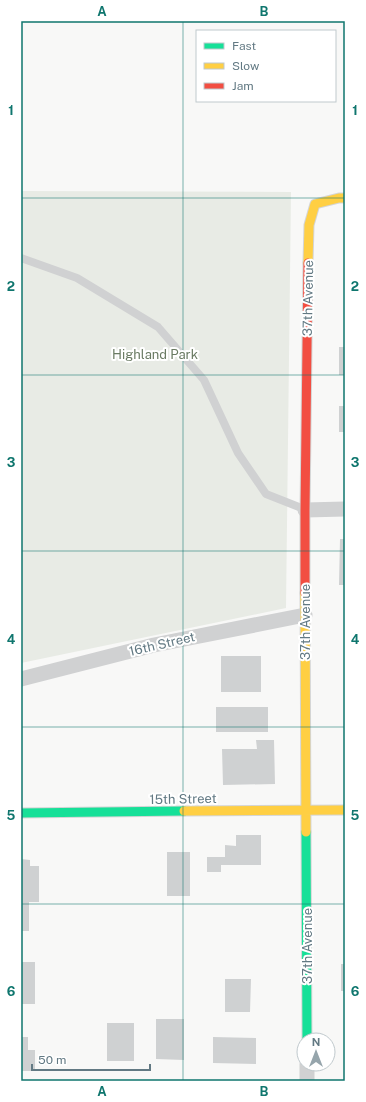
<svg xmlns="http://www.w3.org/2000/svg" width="366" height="1102" font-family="'Public Sans',sans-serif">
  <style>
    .green { fill: #e8ebe5 }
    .building { fill: #cfd1d2 }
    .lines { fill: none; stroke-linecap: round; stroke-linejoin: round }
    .fast-casing { stroke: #d4d5d5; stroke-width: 11 }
    .slow-casing { stroke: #d4d5d5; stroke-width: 11 }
    .jam-casing { stroke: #d4d5d5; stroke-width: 11 }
    .lane { stroke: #d0d1d2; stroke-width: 8 }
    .street { stroke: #d0d1d2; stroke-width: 15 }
    .fast { stroke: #16e098; stroke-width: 9 }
    .slow { stroke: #ffcf43; stroke-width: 9 }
    .jam { stroke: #f24e42; stroke-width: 9 }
    .grid { fill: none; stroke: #0f766e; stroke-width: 1; stroke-opacity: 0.55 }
    .labels { text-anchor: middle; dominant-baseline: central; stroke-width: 4; stroke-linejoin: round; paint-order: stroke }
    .street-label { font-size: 13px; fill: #627983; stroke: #fff }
    .park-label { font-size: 13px; fill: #697a62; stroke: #fff }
    .neatline { fill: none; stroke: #0f766e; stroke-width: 1.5 }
    .grid-label { font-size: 13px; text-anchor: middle; font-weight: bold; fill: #0f766e }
  </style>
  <rect width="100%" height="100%" fill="#f8f8f7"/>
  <path class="green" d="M 21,191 L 291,192 L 286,608 L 21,663 Z"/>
  <path class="building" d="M 339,347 L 345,347 L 345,375 L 339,375 Z
    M 339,406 L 345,406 L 345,432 L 339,432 Z
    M 340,539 L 345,539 L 345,585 L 339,585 Z
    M 221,656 L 261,656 L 261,692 L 221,692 Z
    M 216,707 L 268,707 L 268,732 L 216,732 Z
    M 256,740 L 274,740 L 275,784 L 223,785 L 222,749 L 257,749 Z
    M 236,835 L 261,835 L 261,865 L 221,865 L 221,872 L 207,872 L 207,857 L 225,857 L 225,845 L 236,846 Z
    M 167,852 L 190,852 L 190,896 L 167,896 Z
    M 21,859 L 30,860 L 30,866 L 39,866 L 39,902 L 29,902 L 29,931 L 21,931 Z
    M 21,962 L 35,962 L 35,1004 L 21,1004 Z
    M 341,964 L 345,964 L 345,991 L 341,991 Z
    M 225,979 L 251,979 L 250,1012 L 225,1012 Z
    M 156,1019 L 184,1019 L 184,1060 L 156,1059 Z
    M 107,1023 L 134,1023 L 134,1061 L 107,1061 Z
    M 21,1037 L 28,1037 L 28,1050 L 35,1050 L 35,1071 L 21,1071 Z
    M 213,1037 L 256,1038 L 256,1064 L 213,1063 Z"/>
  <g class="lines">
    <defs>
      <path id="fast" d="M 21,813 L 184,811
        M 306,832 L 307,1040"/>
      <path id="slow" d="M 308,263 L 309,225 L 315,204 L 339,198 L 345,198
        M 305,593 L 306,832
        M 184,811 L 345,810"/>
      <path id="jam" d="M 305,593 L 305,510 L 308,263"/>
    </defs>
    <use href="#fast" class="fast-casing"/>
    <use href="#slow" class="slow-casing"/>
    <use href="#jam" class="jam-casing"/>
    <path class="lane" d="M 21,258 L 77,278 L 158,327 L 204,380 L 238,453 L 266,494 L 304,509"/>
    <path class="street" d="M 305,510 L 345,509
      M 21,679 L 154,645 L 305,615
      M 307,1064 L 307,1081"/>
    <use href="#fast" class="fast"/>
    <use href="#slow" class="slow"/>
    <use href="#jam" class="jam"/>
  </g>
  <path class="grid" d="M 183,21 L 183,1081M 21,198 L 345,198M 21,375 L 345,375M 21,551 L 345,551M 21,727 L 345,727M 21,904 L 345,904"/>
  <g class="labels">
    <g class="street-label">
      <text transform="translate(308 298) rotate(-89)">37th Avenue</text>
      <text transform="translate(305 622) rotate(-90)">37th Avenue</text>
      <text transform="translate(162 644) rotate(-13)">16th Street</text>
      <text transform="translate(183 799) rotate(-1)">15th Street</text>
      <text transform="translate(307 946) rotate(-90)">37th Avenue</text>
    </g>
    <g class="park-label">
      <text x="155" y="354">Highland Park</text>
    </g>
  </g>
  <rect width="366" height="1102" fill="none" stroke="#ffffff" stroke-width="44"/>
  <rect x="196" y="30" width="140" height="72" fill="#ffffff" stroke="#c0c9cd"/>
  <rect x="204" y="43" width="20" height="6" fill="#16e098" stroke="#c0c9cd"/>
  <text x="232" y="50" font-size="12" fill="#627983">Fast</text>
  <rect x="204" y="63" width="20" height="6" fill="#ffcf43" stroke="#c0c9cd"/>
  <text x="232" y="70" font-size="12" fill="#627983">Slow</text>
  <rect x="204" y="83" width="20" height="6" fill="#f24e42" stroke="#c0c9cd"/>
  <text x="232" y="90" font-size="12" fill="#627983">Jam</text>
  <g transform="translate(316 1052)"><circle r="19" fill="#ffffff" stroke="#c0c9cd"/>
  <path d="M0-3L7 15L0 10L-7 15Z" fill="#96a5ac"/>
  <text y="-6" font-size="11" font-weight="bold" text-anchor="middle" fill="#627983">N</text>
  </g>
  <path d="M32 1064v6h118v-6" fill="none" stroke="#627983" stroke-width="2"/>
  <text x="38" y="1064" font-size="12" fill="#627983" stroke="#ffffff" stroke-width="3" paint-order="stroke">50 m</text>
  <rect x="22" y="22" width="322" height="1058" class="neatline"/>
  <g class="grid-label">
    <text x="102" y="16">A</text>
    <text x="264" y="16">B</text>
    <text x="11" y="115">1</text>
    <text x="355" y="115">1</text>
    <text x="11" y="291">2</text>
    <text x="355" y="291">2</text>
    <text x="11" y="467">3</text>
    <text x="355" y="467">3</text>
    <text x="11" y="644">4</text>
    <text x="355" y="644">4</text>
    <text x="11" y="820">5</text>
    <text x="355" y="820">5</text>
    <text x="11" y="996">6</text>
    <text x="355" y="996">6</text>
    <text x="102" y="1096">A</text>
    <text x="264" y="1096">B</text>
  </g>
</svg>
